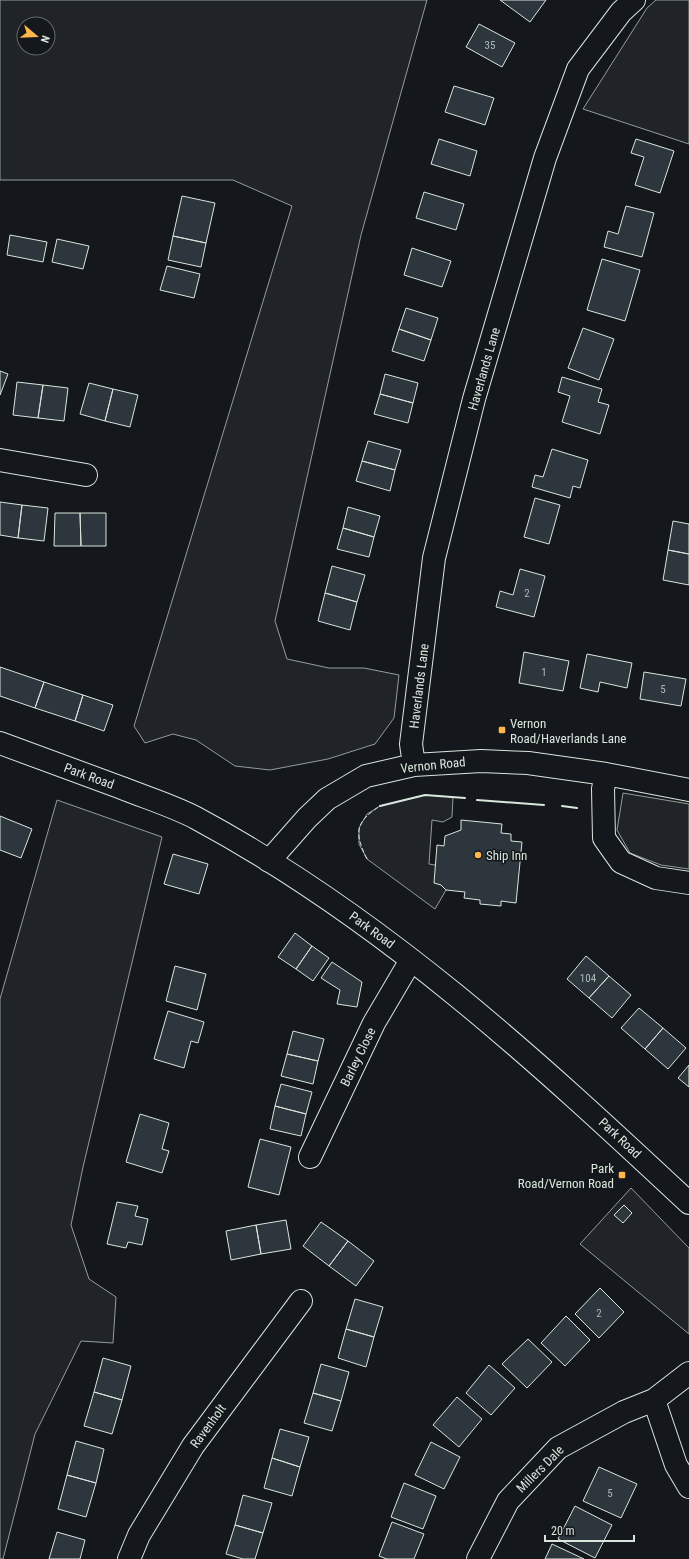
<svg xmlns="http://www.w3.org/2000/svg" width="689" height="1559" font-family="'Roboto Condensed',sans-serif">
  <style>
    .green { fill: #202428; stroke: #939e99; fill-rule: evenodd }
    .building { fill: #2c363c; stroke: #d8e6dc }
    .lines { fill: none; stroke-linecap: round; stroke-linejoin: round }
    .minor-casing { stroke: #d8e6dc; stroke-width: 24 }
    .highway-casing { stroke: #d8e6dc; stroke-width: 24 }
    .minor { stroke: #14181c; stroke-width: 22 }
    .highway { stroke: #14181c; stroke-width: 22 }
    .fence { stroke: #d8e6dc; stroke-width: 1; stroke-dasharray: 5 2; stroke-linecap: butt }
    .wall { stroke: #d8e6dc; stroke-width: 2 }
    .poi-dot { fill: #ffb74d; stroke: #14181c; stroke-width: 1.5 }
    .labels { text-anchor: middle; dominant-baseline: central; stroke-width: 3; stroke-linejoin: round; paint-order: stroke }
    .number-label { font-size: 11px; fill: #adbab4 }
    .street-label { font-size: 13px; fill: #d8e6dc; stroke: #14181c }
    .poi-label { font-size: 13px; fill: #d8e6dc; stroke: #14181c; text-anchor: start }
  </style>
  <rect width="100%" height="100%" fill="#14181c"/>
  <path class="green" d="M 0,0 L 427,0 L 361,235 L 275,621 L 287,659 L 329,668 L 364,668 L 399,675 L 394,718 L 375,744 L 328,759 L 270,770 L 235,766 L 196,740 L 173,734 L 145,743 L 134,726 L 292,206 L 233,180 L 0,180 ZM 24,24 L 48,24 L 48,48 L 24,48 Z
    M 656,0 L 689,0 L 689,144 L 583,109 L 647,8 Z
    M 623,793 L 689,804 L 689,869 L 661,865 L 630,853 L 617,830 Z
    M 425,795 L 453,797 L 452,817 L 443,822 L 432,820 L 429,864 L 435,865 L 441,885 L 446,890 L 435,909 L 367,859 L 359,844 L 359,828 L 367,814 L 380,806 Z
    M 57,800 L 162,837 L 83,1167 L 71,1225 L 89,1279 L 116,1297 L 113,1343 L 81,1341 L 35,1434 L 3,1559 L 0,1559 L 0,999 Z
    M 631,1188 L 689,1248 L 689,1334 L 580,1244 Z"/>
  <path class="building" d="M 500,0 L 546,0 L 530,22 Z
    M 479,24 L 515,43 L 502,67 L 466,47 Z
    M 454,86 L 494,98 L 485,125 L 445,112 Z
    M 439,139 L 477,151 L 470,176 L 431,164 Z
    M 636,139 L 674,151 L 660,193 L 635,185 L 644,157 L 631,153 Z
    M 424,192 L 464,204 L 456,230 L 416,218 Z
    M 182,196 L 215,203 L 206,243 L 173,236 Z
    M 626,206 L 654,213 L 642,257 L 604,247 L 608,231 L 618,234 Z
    M 10,235 L 47,242 L 43,262 L 7,255 Z
    M 173,236 L 206,243 L 201,267 L 168,260 Z
    M 57,239 L 89,246 L 83,269 L 52,262 Z
    M 412,248 L 451,261 L 442,287 L 404,275 Z
    M 602,259 L 640,270 L 625,321 L 587,310 Z
    M 167,266 L 200,274 L 194,298 L 160,290 Z
    M 406,308 L 438,318 L 431,340 L 399,329 Z
    M 583,328 L 614,339 L 599,380 L 568,368 Z
    M 399,329 L 431,340 L 424,361 L 392,351 Z
    M 0,371 L 8,374 L 0,395 Z
    M 385,374 L 418,383 L 413,403 L 380,394 Z
    M 562,377 L 602,389 L 598,402 L 609,405 L 600,434 L 562,422 L 570,396 L 558,392 Z
    M 17,382 L 43,385 L 38,418 L 13,415 Z
    M 89,383 L 113,389 L 105,421 L 80,414 Z
    M 43,385 L 68,388 L 64,421 L 38,418 Z
    M 113,389 L 138,395 L 130,427 L 105,421 Z
    M 380,394 L 413,403 L 408,423 L 374,414 Z
    M 368,441 L 401,450 L 395,470 L 362,461 Z
    M 552,449 L 588,460 L 580,488 L 573,486 L 570,498 L 532,487 L 535,475 L 543,477 Z
    M 362,461 L 395,470 L 390,491 L 356,481 Z
    M 535,498 L 560,505 L 549,544 L 524,537 Z
    M 0,502 L 22,505 L 18,538 L 0,535 Z
    M 22,505 L 48,508 L 44,541 L 18,538 Z
    M 348,507 L 380,516 L 374,537 L 343,528 Z
    M 55,513 L 80,513 L 81,546 L 54,546 Z
    M 80,513 L 106,513 L 106,546 L 81,546 Z
    M 673,521 L 689,524 L 689,554 L 668,550 Z
    M 343,528 L 374,537 L 369,557 L 337,549 Z
    M 668,550 L 689,554 L 689,585 L 663,580 Z
    M 332,566 L 365,575 L 357,602 L 325,593 Z
    M 520,569 L 545,576 L 534,617 L 496,607 L 500,591 L 513,595 Z
    M 325,593 L 357,602 L 350,630 L 318,621 Z
    M 524,652 L 569,661 L 563,691 L 519,683 Z
    M 587,654 L 632,663 L 627,688 L 600,682 L 598,692 L 580,688 Z
    M 0,667 L 44,682 L 35,708 L 0,696 Z
    M 644,672 L 686,679 L 681,706 L 640,699 Z
    M 44,682 L 83,695 L 75,721 L 35,708 Z
    M 83,695 L 113,705 L 104,731 L 75,721 Z
    M 0,816 L 32,829 L 21,858 L 0,850 Z
    M 461,820 L 502,824 L 501,833 L 511,834 L 511,841 L 522,842 L 516,903 L 501,901 L 501,906 L 480,904 L 480,900 L 464,898 L 465,892 L 446,890 L 441,885 L 434,883 L 437,845 L 444,846 L 445,836 L 461,830 Z
    M 173,854 L 208,864 L 199,894 L 164,884 Z
    M 295,933 L 312,946 L 296,969 L 278,957 Z
    M 312,946 L 329,958 L 313,981 L 296,969 Z
    M 586,956 L 609,976 L 589,998 L 567,979 Z
    M 332,962 L 362,982 L 357,1007 L 337,1004 L 340,990 L 321,978 Z
    M 175,966 L 206,974 L 197,1010 L 166,1001 Z
    M 609,976 L 631,995 L 612,1018 L 589,998 Z
    M 639,1008 L 663,1028 L 645,1049 L 621,1028 Z
    M 168,1011 L 204,1022 L 198,1043 L 191,1041 L 184,1068 L 154,1059 Z
    M 663,1028 L 686,1048 L 668,1069 L 645,1049 Z
    M 293,1031 L 324,1039 L 318,1061 L 287,1054 Z
    M 287,1054 L 318,1061 L 313,1084 L 281,1076 Z
    M 689,1065 L 689,1087 L 678,1078 Z
    M 281,1084 L 312,1092 L 306,1114 L 275,1106 Z
    M 275,1106 L 306,1114 L 301,1136 L 270,1129 Z
    M 140,1114 L 169,1123 L 162,1149 L 169,1151 L 162,1173 L 126,1162 Z
    M 260,1139 L 291,1147 L 279,1195 L 248,1187 Z
    M 117,1202 L 138,1206 L 135,1216 L 148,1219 L 142,1245 L 128,1242 L 126,1248 L 107,1244 Z
    M 624,1205 L 632,1213 L 623,1223 L 614,1215 Z
    M 286,1220 L 291,1249 L 261,1254 L 256,1225 Z
    M 321,1222 L 348,1241 L 329,1266 L 303,1246 Z
    M 256,1225 L 261,1254 L 231,1260 L 226,1231 Z
    M 348,1241 L 374,1261 L 356,1286 L 329,1266 Z
    M 600,1288 L 624,1312 L 599,1338 L 575,1314 Z
    M 355,1299 L 383,1307 L 374,1337 L 346,1329 Z
    M 566,1316 L 590,1340 L 565,1366 L 541,1343 Z
    M 346,1329 L 374,1337 L 366,1367 L 338,1358 Z
    M 528,1339 L 552,1362 L 527,1388 L 502,1364 Z
    M 103,1358 L 131,1366 L 122,1400 L 94,1392 Z
    M 321,1364 L 349,1372 L 341,1401 L 313,1393 Z
    M 489,1365 L 515,1388 L 491,1415 L 466,1393 Z
    M 94,1392 L 122,1400 L 112,1434 L 84,1426 Z
    M 313,1393 L 341,1401 L 332,1431 L 304,1423 Z
    M 457,1397 L 482,1419 L 459,1447 L 433,1425 Z
    M 280,1429 L 309,1437 L 300,1467 L 272,1458 Z
    M 76,1441 L 104,1449 L 96,1483 L 67,1475 Z
    M 431,1442 L 460,1457 L 444,1489 L 415,1475 Z
    M 272,1458 L 300,1467 L 292,1496 L 264,1488 Z
    M 599,1467 L 637,1484 L 621,1518 L 583,1501 Z
    M 67,1475 L 96,1483 L 86,1517 L 58,1509 Z
    M 404,1483 L 436,1496 L 423,1529 L 391,1517 Z
    M 243,1495 L 272,1503 L 263,1533 L 235,1525 Z
    M 575,1506 L 612,1525 L 595,1558 L 558,1539 Z
    M 392,1522 L 424,1534 L 414,1559 L 387,1559 L 379,1556 Z
    M 235,1525 L 263,1533 L 255,1559 L 243,1559 L 226,1554 Z
    M 57,1532 L 85,1540 L 80,1559 L 49,1559 Z
    M 552,1544 L 584,1559 L 545,1559 Z"/>
  <g class="lines">
    <defs>
      <path id="minor" d="M 0,460 L 86,475
        M 414,765 L 411,744 L 434,558 L 474,399 L 545,158 L 578,69 L 621,12 L 634,0
        M 606,774 L 603,789 L 604,838 L 621,862 L 656,878 L 689,883
        M 269,861 L 307,818 L 327,799 L 366,776 L 414,765 L 481,761 L 528,763 L 606,774 L 689,790
        M 310,1157 L 374,1023 L 411,960
        M 689,1373 L 654,1400 L 676,1465 L 689,1487
        M 129,1559 L 139,1535 L 193,1446 L 301,1301
        M 478,1559 L 508,1501 L 558,1448 L 624,1412 L 654,1400"/>
      <path id="highway" d="M 0,743 C 41,758 82,773 122,788 C 147,798 173,806 196,818 C 382,918 536,1060 689,1203"/>
    </defs>
    <use href="#minor" class="minor-casing"/>
    <use href="#highway" class="highway-casing"/>
    <use href="#minor" class="minor"/>
    <use href="#highway" class="highway"/>
    <path class="fence" d="M 367,859 C 354,833 355,822 380,806"/>
    <path class="wall" d="M 477,800 L 544,805
      M 380,806 L 425,795 L 465,798
      M 562,806 L 577,808"/>
  </g>
  <g class="poi-dot">
    <rect x="498" y="726" width="8" height="8" rx="2"/>
    <circle cx="478" cy="855" r="4"/>
    <rect x="618" y="1171" width="8" height="8" rx="2"/>
  </g>
  <g class="labels">
    <g class="number-label">
      <text x="490" y="45">35</text>
      <text x="527" y="593">2</text>
      <text x="544" y="672">1</text>
      <text x="663" y="689">5</text>
      <text x="588" y="978">104</text>
      <text x="599" y="1313">2</text>
      <text x="610" y="1493">5</text>
    </g>
    <g class="street-label">
      <text transform="translate(484 369) rotate(-74)">Haverlands Lane</text>
      <text transform="translate(419 686) rotate(-83)">Haverlands Lane</text>
      <text transform="translate(433 765) rotate(-6)">Vernon Road</text>
      <text transform="translate(89 776) rotate(20)">Park Road</text>
      <text transform="translate(372 930) rotate(36)">Park Road</text>
      <text transform="translate(358 1057) rotate(-64)">Barley Close</text>
      <text transform="translate(620 1138) rotate(43)">Park Road</text>
      <text transform="translate(208 1426) rotate(-54)">Ravenholt</text>
      <text transform="translate(540 1469) rotate(-45)">Millers Dale</text>
    </g>
    <g class="poi-label">
      <text x="510" y="723">Vernon<tspan x="510" dy="15">Road/Haverlands Lane</tspan></text>
      <text x="486" y="855">Ship Inn</text>
      <text x="614" y="1168" text-anchor="end">Park<tspan x="614" dy="15">Road/Vernon Road</tspan></text>
    </g>
  </g>
  <g transform="translate(36 36) rotate(109)"><circle r="19" fill="#14181c" stroke="#626a69"/>
  <path d="M0-3L7 15L0 10L-7 15Z" fill="#ffb74d"/>
  <text y="-6" font-size="11" font-weight="bold" text-anchor="middle" fill="#d8e6dc">N</text>
  </g>
  <path d="M545 1535v6h89v-6" fill="none" stroke="#d8e6dc" stroke-width="2"/>
  <text x="551" y="1535" font-size="12" fill="#d8e6dc" stroke="#14181c" stroke-width="3" paint-order="stroke">20 m</text>
</svg>
